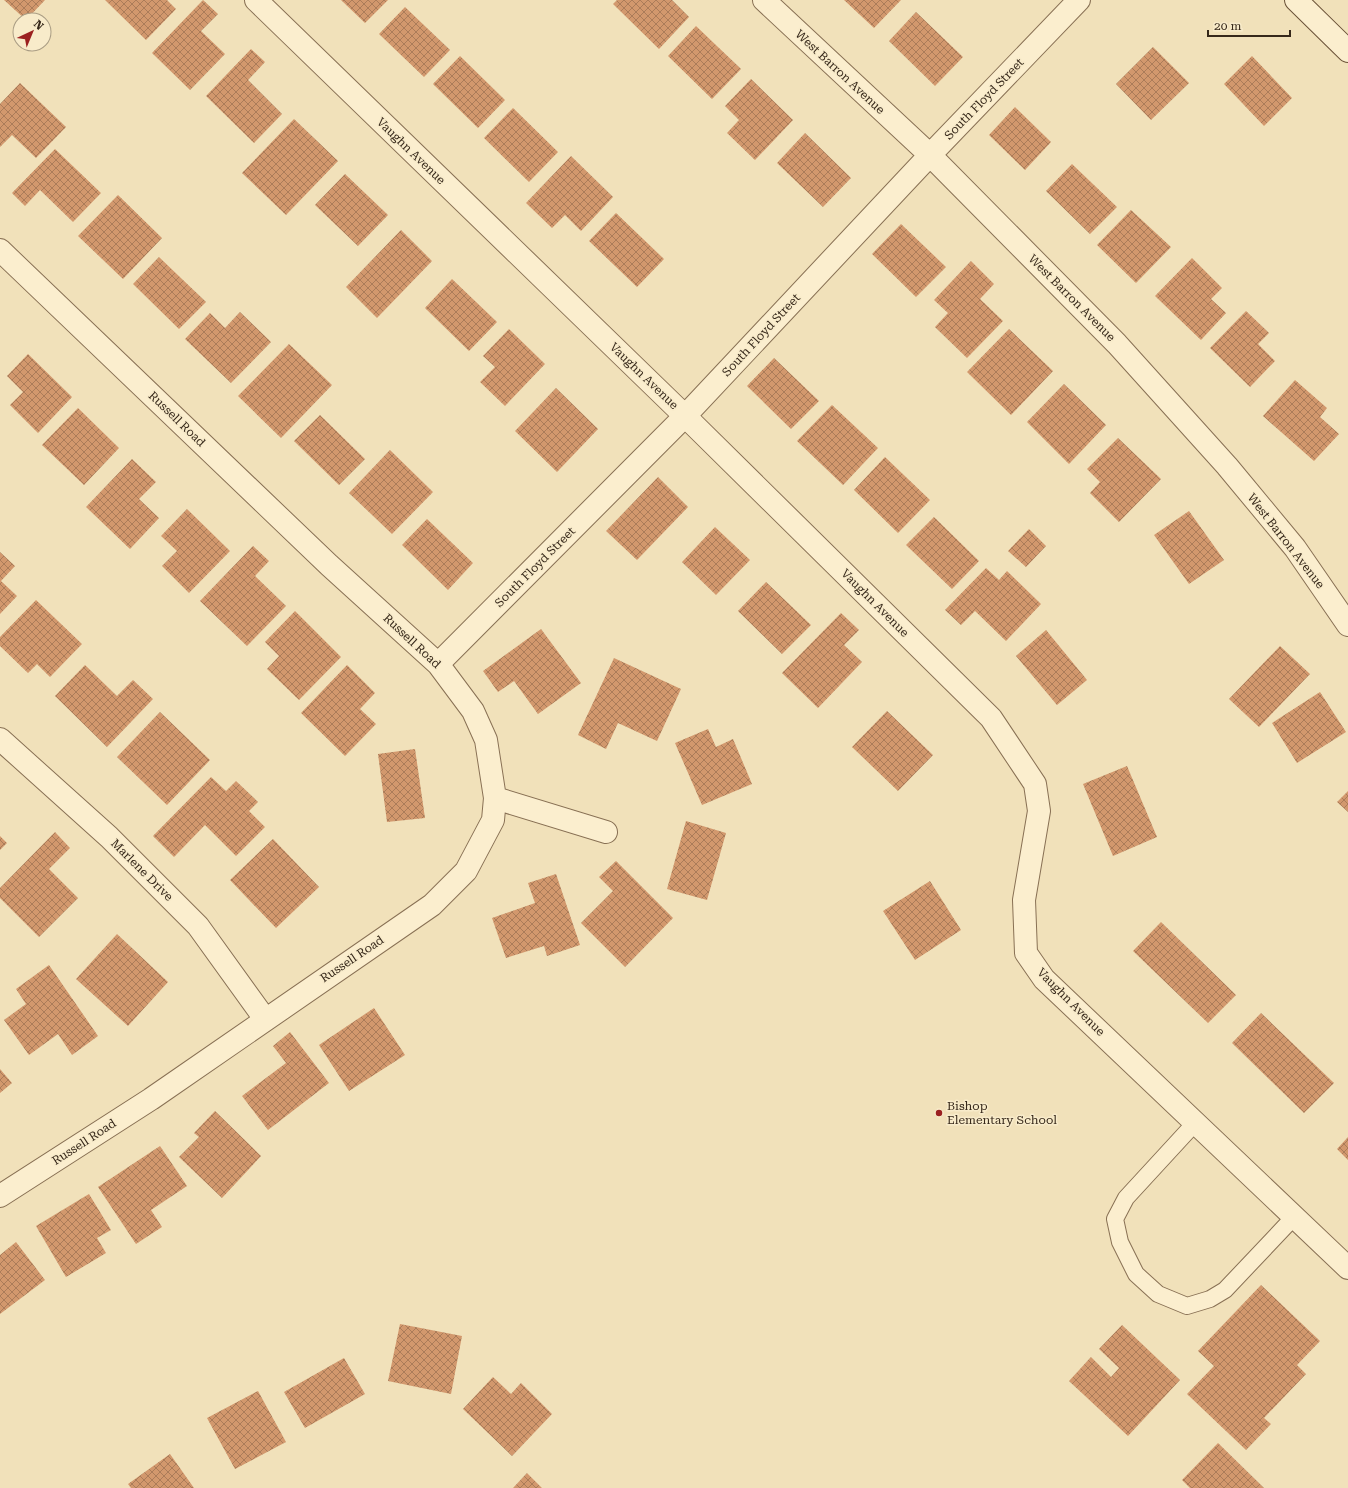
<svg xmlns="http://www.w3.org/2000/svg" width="1348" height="1488" font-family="'Roboto Serif',serif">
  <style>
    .building { fill: url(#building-cross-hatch) }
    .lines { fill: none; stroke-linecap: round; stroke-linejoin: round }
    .lane-casing { stroke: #887054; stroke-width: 18 }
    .street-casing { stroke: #887054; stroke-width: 24 }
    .secondary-casing { stroke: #6a5137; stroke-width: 24 }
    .lane { stroke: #fbeece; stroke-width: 16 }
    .street { stroke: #fbeece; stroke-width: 22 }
    .secondary { stroke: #fbeece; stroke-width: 22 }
    .poi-dot { fill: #9b2020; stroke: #f8ebca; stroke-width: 1.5 }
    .labels { text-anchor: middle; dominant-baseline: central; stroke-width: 3; stroke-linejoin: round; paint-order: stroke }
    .street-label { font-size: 12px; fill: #36281a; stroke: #f8ebca }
    .poi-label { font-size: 12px; fill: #36281a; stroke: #f8ebca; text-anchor: start }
  </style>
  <defs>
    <pattern id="building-cross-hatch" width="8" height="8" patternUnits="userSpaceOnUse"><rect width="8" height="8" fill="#d2986d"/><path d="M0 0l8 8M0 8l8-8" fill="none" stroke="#ab7c59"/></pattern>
  </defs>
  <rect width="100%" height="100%" fill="#f1e1ba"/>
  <path class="building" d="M 4,0 L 45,0 L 26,20 Z
    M 105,0 L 167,0 L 176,9 L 146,40 Z
    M 203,0 L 218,14 L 201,31 L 225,54 L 190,90 L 152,53 Z
    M 341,0 L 388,0 L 365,23 Z
    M 617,0 L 672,0 L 689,17 L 659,49 L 613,4 Z
    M 844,0 L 901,0 L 874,28 Z
    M 405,7 L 450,50 L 424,77 L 379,34 Z
    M 916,12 L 963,57 L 935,86 L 889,41 Z
    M 696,26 L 741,69 L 712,99 L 668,56 Z
    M 1153,47 L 1189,83 L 1151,120 L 1116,84 Z
    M 251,49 L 265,62 L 248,80 L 282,114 L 254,143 L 206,96 Z
    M 460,56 L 505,100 L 478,128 L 433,84 Z
    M 1252,56 L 1292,98 L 1264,126 L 1224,84 Z
    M 751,79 L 793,120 L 755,160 L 727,133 L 739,120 L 725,106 Z
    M 20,83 L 66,127 L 36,158 L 12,135 L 0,147 L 0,104 Z
    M 1015,107 L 1051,142 L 1025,170 L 989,135 Z
    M 513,108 L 558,152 L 529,182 L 484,138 Z
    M 294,119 L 338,161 L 286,215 L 242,173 Z
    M 805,133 L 851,178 L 823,207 L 777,163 Z
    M 55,149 L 101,193 L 73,222 L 40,190 L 25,206 L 12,193 Z
    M 571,156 L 613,197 L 581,231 L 565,215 L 552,228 L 526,203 Z
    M 1072,164 L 1117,207 L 1090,234 L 1046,191 Z
    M 345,174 L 388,215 L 358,246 L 315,205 Z
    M 118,195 L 162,238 L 123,279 L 78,236 Z
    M 1131,210 L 1171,247 L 1136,283 L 1097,245 Z
    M 616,213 L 664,259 L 637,287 L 589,241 Z
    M 901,224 L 946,267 L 916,297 L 872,254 Z
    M 401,230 L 432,261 L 377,318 L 346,287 Z
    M 159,257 L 206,302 L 179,329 L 133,284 Z
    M 1192,258 L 1222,288 L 1211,299 L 1226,313 L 1201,340 L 1155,296 Z
    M 971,261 L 994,284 L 980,299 L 1003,321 L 967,358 L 935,327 L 948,313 L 934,300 Z
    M 452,279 L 497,322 L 469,351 L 425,308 Z
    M 1246,311 L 1269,333 L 1258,344 L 1275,361 L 1250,387 L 1210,348 Z
    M 240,312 L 271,342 L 231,383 L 185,339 L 210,313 L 225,328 Z
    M 509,329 L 545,364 L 505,406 L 480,382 L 495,367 L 483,356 Z
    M 1009,329 L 1053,371 L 1011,415 L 967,372 Z
    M 289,344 L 332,385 L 281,438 L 238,396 Z
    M 28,354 L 72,397 L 38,433 L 10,405 L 23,392 L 7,376 Z
    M 774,358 L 819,401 L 791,429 L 747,386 Z
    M 1295,380 L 1327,408 L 1320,417 L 1339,434 L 1314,461 L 1263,416 Z
    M 1064,384 L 1106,425 L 1069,464 L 1027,422 Z
    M 556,388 L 598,429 L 557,472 L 515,431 Z
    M 832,405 L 878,448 L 843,485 L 797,441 Z
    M 78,408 L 119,448 L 84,485 L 42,445 Z
    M 320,415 L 365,459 L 339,485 L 294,441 Z
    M 1118,438 L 1161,479 L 1119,522 L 1090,493 L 1100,482 L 1087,469 Z
    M 390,450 L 433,492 L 392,534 L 349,493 Z
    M 885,457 L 930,500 L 898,533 L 854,490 Z
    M 132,459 L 156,482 L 139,499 L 159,518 L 130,549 L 86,507 Z
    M 658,477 L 688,507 L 637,560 L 606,531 Z
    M 187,509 L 230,551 L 189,593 L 162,566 L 177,551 L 161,536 Z
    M 1189,511 L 1224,560 L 1189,584 L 1154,535 Z
    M 934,517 L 979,561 L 952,589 L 906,545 Z
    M 427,519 L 473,563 L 448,590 L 402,545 Z
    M 715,527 L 750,560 L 716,595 L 682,562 Z
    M 1029,529 L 1046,546 L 1026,567 L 1008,551 Z
    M 253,546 L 269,561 L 255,576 L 286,606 L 247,646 L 200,601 Z
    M 0,552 L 15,566 L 1,581 L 17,596 L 0,614 Z
    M 986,568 L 999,580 L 1007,571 L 1041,604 L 1006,641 L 975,611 L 961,625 L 945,610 Z
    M 766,582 L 811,625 L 782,654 L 738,611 Z
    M 36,600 L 82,644 L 50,677 L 37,664 L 28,673 L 0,646 L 0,637 Z
    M 295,611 L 341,657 L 299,700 L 267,669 L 279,656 L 265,642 Z
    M 841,613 L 859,630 L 844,645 L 862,662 L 818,708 L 782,673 Z
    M 541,629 L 581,683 L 538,714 L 514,681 L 498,692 L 483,671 Z
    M 1046,630 L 1087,680 L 1057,705 L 1016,656 Z
    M 1280,646 L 1310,674 L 1259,727 L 1229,699 Z
    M 614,658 L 681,689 L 657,741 L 618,723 L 606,749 L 578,735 Z
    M 85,665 L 117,696 L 133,680 L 153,699 L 107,747 L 55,696 Z
    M 347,665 L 375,693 L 360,709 L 376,724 L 345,756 L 301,713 Z
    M 1320,692 L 1346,732 L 1297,763 L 1272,723 Z
    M 887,711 L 933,755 L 898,791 L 852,747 Z
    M 160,712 L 210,760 L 167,805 L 117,757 Z
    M 708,729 L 716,747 L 733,739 L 752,784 L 702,805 L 675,743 Z
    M 415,749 L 425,818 L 387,822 L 378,754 Z
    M 1127,766 L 1157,837 L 1113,856 L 1083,784 Z
    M 211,777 L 226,791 L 236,781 L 258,802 L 249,811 L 265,827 L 236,856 L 205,825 L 174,857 L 153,836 Z
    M 1348,791 L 1348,812 L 1337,802 Z
    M 686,821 L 726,833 L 707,900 L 667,889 Z
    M 55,832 L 70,848 L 49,869 L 78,898 L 39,937 L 0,898 L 0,888 Z
    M 0,836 L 7,843 L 0,850 Z
    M 273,839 L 319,887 L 276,928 L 230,880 Z
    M 616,861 L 673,918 L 625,967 L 581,923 L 613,891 L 599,877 Z
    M 556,874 L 580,945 L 547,956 L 544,946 L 506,958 L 492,918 L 535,903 L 528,883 Z
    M 930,881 L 961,930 L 915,960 L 883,911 Z
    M 1161,922 L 1236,995 L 1208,1023 L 1133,951 Z
    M 117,934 L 168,982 L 128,1026 L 76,979 Z
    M 49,965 L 98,1036 L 72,1055 L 58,1034 L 29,1055 L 4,1020 L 26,1004 L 16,989 Z
    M 374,1008 L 405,1055 L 349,1091 L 319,1045 Z
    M 1261,1013 L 1334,1083 L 1304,1113 L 1232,1043 Z
    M 290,1032 L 329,1083 L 268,1130 L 242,1096 L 286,1063 L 273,1046 Z
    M 0,1069 L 12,1083 L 0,1093 Z
    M 215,1111 L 261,1156 L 222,1198 L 179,1157 L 199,1137 L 194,1133 Z
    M 1348,1137 L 1348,1160 L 1337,1149 Z
    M 160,1146 L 187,1186 L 151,1210 L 162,1227 L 136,1244 L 98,1187 Z
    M 89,1194 L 111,1230 L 97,1238 L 106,1253 L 66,1277 L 36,1226 Z
    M 16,1242 L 45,1280 L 0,1314 L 0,1255 Z
    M 1261,1285 L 1320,1341 L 1297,1365 L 1306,1374 L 1264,1418 L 1271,1424 L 1246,1450 L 1187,1394 L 1214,1366 L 1198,1351 Z
    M 400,1324 L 462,1336 L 451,1394 L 388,1381 Z
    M 1122,1325 L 1180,1380 L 1128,1436 L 1069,1381 L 1091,1357 L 1111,1377 L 1119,1368 L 1099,1349 Z
    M 344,1358 L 365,1394 L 305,1428 L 284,1392 Z
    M 493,1377 L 511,1394 L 521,1383 L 552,1414 L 512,1456 L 463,1409 Z
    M 258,1391 L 286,1442 L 235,1469 L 207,1418 Z
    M 1218,1443 L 1264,1488 L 1190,1488 L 1182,1480 Z
    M 170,1454 L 194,1488 L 131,1488 L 128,1484 Z
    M 527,1473 L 542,1488 L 513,1488 Z"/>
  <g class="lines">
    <defs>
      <path id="lane" d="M 1195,1123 L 1126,1198 L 1115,1219 L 1120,1242 L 1136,1274 L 1158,1294 L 1187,1306 L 1210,1299 L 1225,1290 L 1294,1217"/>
      <path id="street" d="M 256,0 L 685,416 L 991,718 L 1035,784 L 1039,811 L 1024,900 L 1026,953 L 1044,979 L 1348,1268
        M 764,0 L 930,155 L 1117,344 L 1227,466 L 1295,548 L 1348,625
        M 0,250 L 329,565 L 438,664 L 473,711 L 486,740 L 495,798 L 493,820 L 466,871 L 432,905 L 151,1099 L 0,1196
        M 438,664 L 685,416 L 930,155 L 1079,0
        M 0,739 L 109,837 L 198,926 L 265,1019
        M 495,798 L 606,832"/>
      <path id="secondary" d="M 1296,0 L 1348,51"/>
    </defs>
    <use href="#lane" class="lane-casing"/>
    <use href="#street" class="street-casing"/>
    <use href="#secondary" class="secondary-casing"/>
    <use href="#lane" class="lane"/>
    <use href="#street" class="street"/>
    <use href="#secondary" class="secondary"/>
  </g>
  <circle class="poi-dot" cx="939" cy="1113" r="4"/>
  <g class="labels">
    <g class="street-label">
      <text transform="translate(840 72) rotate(43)">West Barron Avenue</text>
      <text transform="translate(984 99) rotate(-46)">South Floyd Street</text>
      <text transform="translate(411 151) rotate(44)">Vaughn Avenue</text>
      <text transform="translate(1072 298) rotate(45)">West Barron Avenue</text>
      <text transform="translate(761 335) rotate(-47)">South Floyd Street</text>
      <text transform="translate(644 376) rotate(44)">Vaughn Avenue</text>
      <text transform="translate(177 419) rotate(44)">Russell Road</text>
      <text transform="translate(1286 541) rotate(52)">West Barron Avenue</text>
      <text transform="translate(535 567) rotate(-45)">South Floyd Street</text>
      <text transform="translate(875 603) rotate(45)">Vaughn Avenue</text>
      <text transform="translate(412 641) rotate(43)">Russell Road</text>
      <text transform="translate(142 870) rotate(45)">Marlene Drive</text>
      <text transform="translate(352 959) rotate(-34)">Russell Road</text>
      <text transform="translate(1071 1002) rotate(45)">Vaughn Avenue</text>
      <text transform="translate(84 1142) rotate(-33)">Russell Road</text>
    </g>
    <g class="poi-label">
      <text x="947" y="1106">Bishop<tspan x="947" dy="14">Elementary School</tspan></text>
    </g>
  </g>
  <g transform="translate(32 32) rotate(44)"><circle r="19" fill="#f8ebca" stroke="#aa9d84"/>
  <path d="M0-3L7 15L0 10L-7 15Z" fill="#9b2020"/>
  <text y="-6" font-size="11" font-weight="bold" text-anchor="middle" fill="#36281a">N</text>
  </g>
  <path d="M1208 30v6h82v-6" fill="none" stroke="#36281a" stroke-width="2"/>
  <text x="1214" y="30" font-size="12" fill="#36281a" stroke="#f8ebca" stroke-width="3" paint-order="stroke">20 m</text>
</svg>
